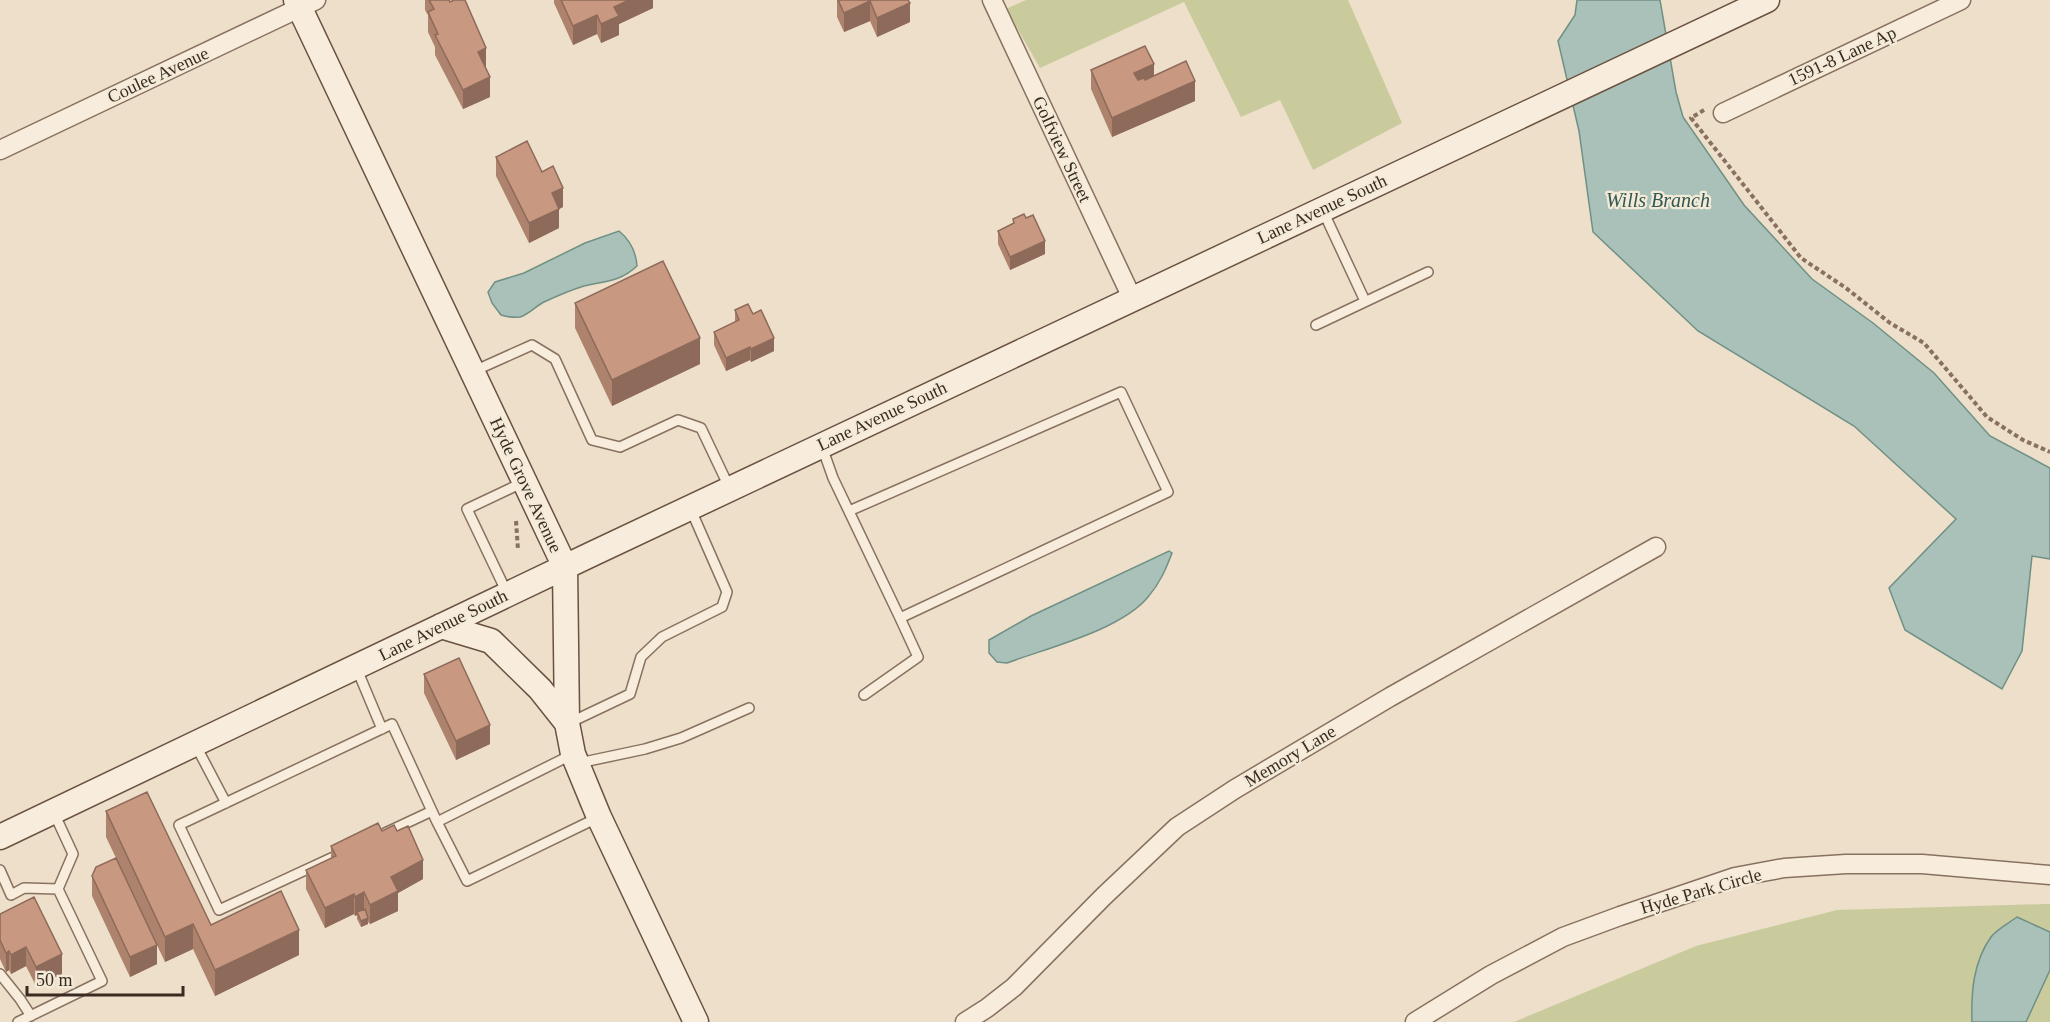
<svg xmlns="http://www.w3.org/2000/svg" width="2050" height="1022" font-family="'Times New Roman',serif">
  <style>
    .green { fill: #cacb9d }
    .water { fill: #a9c1b8; stroke: #709085; stroke-width: 1.5 }
    .lines { fill: none; stroke-linecap: round; stroke-linejoin: round }
    .lane-casing { stroke: #88715e; stroke-width: 12 }
    .street-casing { stroke: #88715e; stroke-width: 21 }
    .secondary-casing { stroke: #6a5241; stroke-width: 27 }
    .path { stroke: #88715e; stroke-width: 4; stroke-dasharray: 4.5 3; stroke-linecap: butt }
    .lane { stroke: #f8eddc; stroke-width: 9 }
    .street { stroke: #f8eddc; stroke-width: 18 }
    .secondary { stroke: #f8eddc; stroke-width: 24 }
    .wall { fill: #ad836e }
    .shaded-wall { fill: #8d6a5a }
    .building { fill: #c99880; stroke: #8d6a5a; stroke-width: 1.5 }
    .labels { text-anchor: middle; dominant-baseline: central; stroke-width: 4.5; stroke-linejoin: round; paint-order: stroke }
    .street-label { font-size: 18px; fill: #392b21; stroke: #f4ead8 }
    .water-label { font-size: 20px; font-style: italic; fill: #315852; stroke: #f4ead8 }
  </style>
  <rect width="100%" height="100%" fill="#eddfc9"/>
  <path class="green" d="M 1026,0 L 1348,0 L 1402,123 L 1313,170 L 1280,100 L 1241,117 L 1184,2 L 1040,68 L 1006,9 Z
    M 2045,904 L 2050,904 L 2050,1022 L 1514,1022 L 1696,946 L 1837,910 Z"/>
  <path class="water" d="M 1577,0 L 1660,0 L 1676,92 L 1683,117 L 1744,205 L 1812,279 L 1873,323 L 1934,373 L 1990,436 L 2050,468 L 2050,559 L 2032,556 L 2022,651 L 2002,689 L 1905,630 L 1889,588 L 1956,519 L 1854,426 L 1698,331 L 1593,232 L 1579,131 L 1558,41 L 1575,15 Z
    M 619,231 C 630,240 636,252 637,266 C 620,282 605,281 584,286 C 571,290 557,296 544,302 C 536,306 529,314 520,317 C 513,318 508,317 501,315 L 492,303 L 488,292 L 495,282 L 524,273 L 585,243 Z
    M 1169,551 L 1172,553 C 1166,569 1160,583 1148,597 C 1121,630 1047,648 1007,663 L 997,662 L 989,653 L 989,640 L 1031,616 Z
    M 2017,917 L 2050,932 L 2050,970 L 2026,1022 L 1972,1022 C 1971,993 1973,962 1991,937 C 1997,929 2009,923 2017,917 Z"/>
  <g class="lines">
    <defs>
      <path id="lane" d="M 1323,211 L 1365,301
        M 1316,325 L 1428,272
        M 474,371 L 532,345 L 555,359 L 592,440 L 620,447 L 678,420 L 701,428 L 730,489
        M 822,447 L 833,478 L 900,618 L 1168,492 L 1121,392 L 849,511
        M 507,593 L 467,509 L 524,482
        M 356,667 L 382,729
        M 864,695 L 918,657 L 900,618
        M 569,723 L 630,694 L 641,657 L 662,637 L 722,607 L 727,592 L 691,510
        M 195,744 L 226,803
        M 579,763 L 645,749 L 681,738 L 749,708
        M 437,822 L 573,754
        M 385,833 L 432,811
        M 340,854 L 219,910 L 179,825 L 392,724 L 437,822 L 467,881 L 597,818
        M 0,870 L 11,895 L 24,888 L 58,889
        M 0,974 L 20,999 L 31,1016
        M 18,1022 L 102,981 L 58,889 L 73,854 L 54,813"/>
      <path id="street" d="M 992,0 L 1132,298
        M 1723,113 L 1961,0
        M 0,150 L 316,0
        M 965,1022 L 987,1008 L 1014,987 L 1104,896 L 1177,827 L 1235,789 L 1390,697 L 1656,547
        M 1415,1022 L 1491,975 L 1563,937 L 1620,916 L 1735,877 L 1784,868 L 1846,864 L 1922,864 L 2050,875"/>
      <path id="secondary" d="M 296,0 L 565,567 L 567,723 L 573,754 L 599,817 L 696,1022
        M 441,626 L 491,641 L 540,689 L 567,723
        M 0,837 L 592,554 L 1767,0"/>
    </defs>
    <use href="#lane" class="lane-casing"/>
    <use href="#street" class="street-casing"/>
    <use href="#secondary" class="secondary-casing"/>
    <path class="path" d="M 1704,110 L 1691,118 L 1801,258 L 1846,288 L 1890,323 L 1924,343 L 1987,417 L 2023,440 L 2050,452
      M 516,521 L 518,550"/>
    <use href="#lane" class="lane"/>
    <use href="#street" class="street"/>
    <use href="#secondary" class="secondary"/>
  </g>
  <path class="wall" d="M 425,0 L 449,0 L 486,68 L 490,97 L 463,109 L 435,55 L 435,47 L 428,32 L 428,15 L 425,10 Z
    M 554,0 L 653,0 L 653,8 L 619,24 L 619,35 L 601,43 L 597,34 L 573,45 L 554,3 Z
    M 837,0 L 908,0 L 910,22 L 877,37 L 870,21 L 844,32 L 837,17 Z
    M 1091,70 L 1154,76 L 1195,101 L 1112,137 L 1091,89 Z
    M 496,157 L 542,172 L 563,207 L 559,209 L 559,228 L 529,243 L 496,176 Z
    M 1013,219 L 1045,254 L 1010,270 L 998,244 L 998,231 L 1013,224 Z
    M 575,303 L 700,364 L 612,406 L 575,328 Z
    M 735,310 L 753,314 L 774,351 L 751,362 L 750,360 L 726,371 L 714,345 L 714,332 L 735,322 Z
    M 424,674 L 490,744 L 456,760 L 424,693 Z
    M 106,811 L 211,925 L 299,955 L 215,996 L 193,949 L 165,962 L 119,865 L 157,964 L 130,977 L 92,896 L 92,876 L 116,858 L 106,837 Z
    M 382,831 L 423,879 L 398,893 L 398,911 L 370,924 L 368,922 L 368,924 L 361,927 L 357,919 L 357,915 L 355,916 L 354,914 L 325,928 L 306,889 L 306,870 L 331,858 L 331,846 Z
    M 0,914 L 62,974 L 36,986 L 26,966 L 11,974 L 9,970 L 6,972 L 0,959 Z"/>
  <path class="shaded-wall" d="M 629,0 L 653,0 L 653,8 L 619,24 L 619,35 L 601,43 L 601,24 L 614,7 Z
    M 870,1 L 870,21 L 844,32 L 844,13 Z
    M 910,3 L 910,22 L 877,37 L 877,18 Z
    M 597,15 L 597,34 L 573,45 L 573,26 Z
    M 486,48 L 486,68 L 478,71 L 478,52 Z
    M 1154,64 L 1154,83 L 1134,92 L 1134,73 Z
    M 490,77 L 490,97 L 463,109 L 463,90 Z
    M 1195,81 L 1195,101 L 1112,137 L 1112,118 Z
    M 563,188 L 563,207 L 559,209 L 559,228 L 529,243 L 529,223 L 552,193 Z
    M 1045,241 L 1045,254 L 1010,270 L 1010,257 Z
    M 700,338 L 700,364 L 612,406 L 612,380 Z
    M 774,338 L 774,351 L 751,362 L 751,349 Z
    M 750,347 L 750,360 L 726,371 L 726,358 Z
    M 490,725 L 490,744 L 456,760 L 456,741 Z
    M 423,860 L 423,879 L 398,893 L 398,911 L 370,924 L 370,905 L 391,877 Z
    M 364,892 L 364,912 L 357,912 L 357,915 L 355,916 L 355,897 Z
    M 354,894 L 354,914 L 325,928 L 325,908 Z
    M 368,918 L 368,924 L 361,927 L 361,921 Z
    M 193,924 L 193,949 L 165,962 L 165,937 Z
    M 299,930 L 299,955 L 215,996 L 215,970 Z
    M 157,945 L 157,964 L 130,977 L 130,957 Z
    M 26,947 L 26,966 L 11,974 L 11,955 Z
    M 9,951 L 9,970 L 6,972 L 6,953 Z
    M 62,954 L 62,974 L 36,986 L 36,967 Z"/>
  <path class="building" d="M 429,0 L 449,0 L 450,2 L 454,0 L 465,0 L 486,48 L 478,52 L 490,77 L 463,90 L 435,35 L 438,34 L 428,12 L 434,9 Z
    M 561,0 L 629,0 L 614,7 L 619,16 L 601,24 L 597,15 L 573,26 Z
    M 838,0 L 908,0 L 910,3 L 877,18 L 870,1 L 844,13 Z
    M 1145,46 L 1154,64 L 1134,73 L 1138,80 L 1144,78 L 1145,80 L 1186,61 L 1195,81 L 1112,118 L 1091,70 Z
    M 527,141 L 542,172 L 553,166 L 563,188 L 552,193 L 559,209 L 529,223 L 496,157 Z
    M 1024,214 L 1026,218 L 1033,215 L 1045,241 L 1010,257 L 998,231 L 1014,223 L 1013,219 Z
    M 663,261 L 700,338 L 612,380 L 575,303 Z
    M 748,304 L 753,314 L 761,310 L 774,338 L 751,349 L 750,347 L 726,358 L 714,332 L 739,320 L 735,310 Z
    M 459,658 L 490,725 L 456,741 L 424,674 Z
    M 147,792 L 211,925 L 281,891 L 299,930 L 215,970 L 193,924 L 165,937 L 106,811 Z
    M 378,823 L 382,831 L 394,825 L 397,831 L 408,826 L 423,860 L 391,877 L 398,891 L 370,905 L 364,892 L 355,897 L 354,894 L 325,908 L 306,870 L 336,856 L 331,846 Z
    M 116,858 L 157,945 L 130,957 L 92,876 L 96,867 Z
    M 34,897 L 62,954 L 36,967 L 26,947 L 11,955 L 9,951 L 6,953 L 0,940 L 0,914 Z
    M 365,909 L 368,918 L 361,921 L 357,912 Z"/>
  <g class="labels">
    <g class="street-label">
      <text transform="translate(1842 56) rotate(-25)">1591-8 Lane Ap</text>
      <text transform="translate(158 75) rotate(-25)">Coulee Avenue</text>
      <text transform="translate(1062 149) rotate(65)">Golfview Street</text>
      <text transform="translate(1322 209) rotate(-25)">Lane Avenue South</text>
      <text transform="translate(882 416) rotate(-25)">Lane Avenue South</text>
      <text transform="translate(526 485) rotate(65)">Hyde Grove Avenue</text>
      <text transform="translate(443 625) rotate(-26)">Lane Avenue South</text>
      <text transform="translate(1290 756) rotate(-31)">Memory Lane</text>
      <text transform="translate(1701 891) rotate(-16)">Hyde Park Circle</text>
    </g>
    <g class="water-label">
      <text x="1658" y="200">Wills Branch</text>
    </g>
  </g>
  <path d="M27 986v9h156v-9" fill="none" stroke="#392b21" stroke-width="3"/>
  <text x="36" y="986" font-size="18" fill="#392b21" stroke="#f4ead8" stroke-width="4.5" paint-order="stroke">50 m</text>
</svg>
